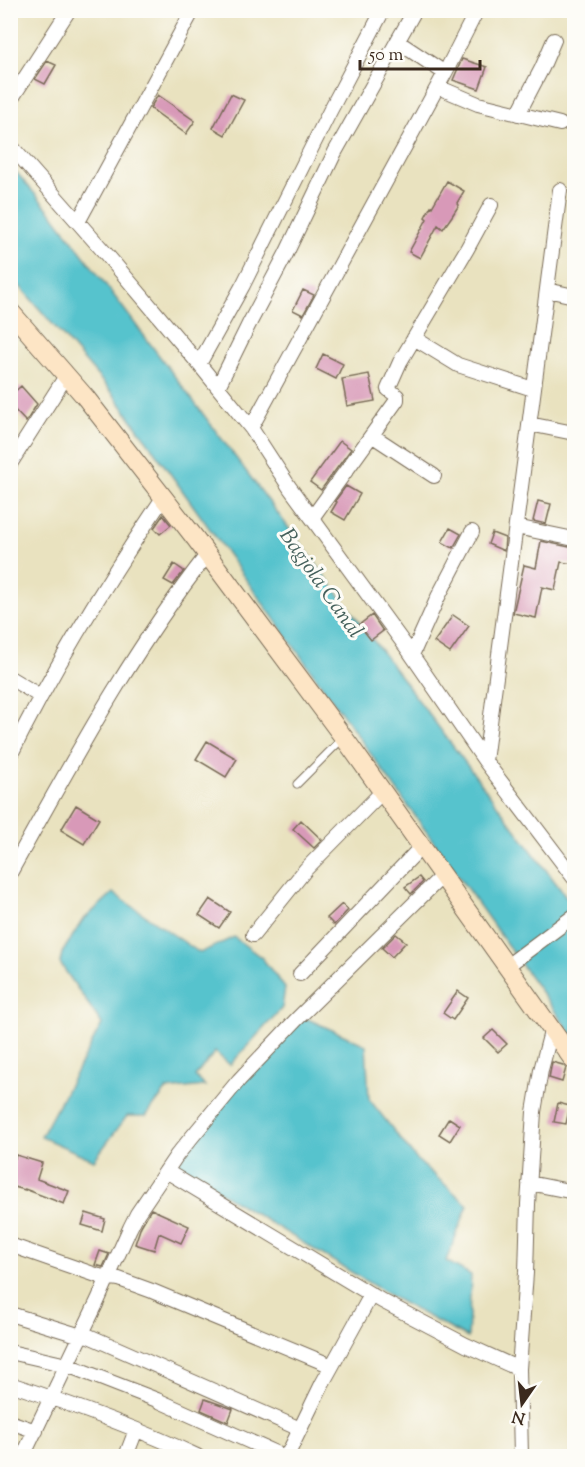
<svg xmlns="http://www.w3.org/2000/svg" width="585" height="1467" font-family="'Sorts Mill Goudy',serif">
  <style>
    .water { fill: #56c3cd; stroke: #487676; stroke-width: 1.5 }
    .building { fill: #d899b8 }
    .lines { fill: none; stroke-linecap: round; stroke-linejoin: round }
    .lane-casing { stroke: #786a56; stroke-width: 9 }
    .street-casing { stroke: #786a56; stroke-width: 16 }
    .secondary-casing { stroke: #786a56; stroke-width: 20 }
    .lane { stroke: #fff; stroke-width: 7 }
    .street { stroke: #fff; stroke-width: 14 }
    .secondary { stroke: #fde5c5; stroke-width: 18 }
    .labels { text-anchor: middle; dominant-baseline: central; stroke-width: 6; stroke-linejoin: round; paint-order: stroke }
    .water-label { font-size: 22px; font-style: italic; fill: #44605b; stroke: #fdfcf7 }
  </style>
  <rect width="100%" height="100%" fill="#fdfcf7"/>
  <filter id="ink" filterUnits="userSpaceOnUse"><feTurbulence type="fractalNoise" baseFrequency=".0167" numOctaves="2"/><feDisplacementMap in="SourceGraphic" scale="12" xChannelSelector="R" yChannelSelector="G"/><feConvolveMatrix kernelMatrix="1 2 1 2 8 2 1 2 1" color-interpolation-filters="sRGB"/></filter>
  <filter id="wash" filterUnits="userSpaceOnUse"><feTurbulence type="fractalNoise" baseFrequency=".008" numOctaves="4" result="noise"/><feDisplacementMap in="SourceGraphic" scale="24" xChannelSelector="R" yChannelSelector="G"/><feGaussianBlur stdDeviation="1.35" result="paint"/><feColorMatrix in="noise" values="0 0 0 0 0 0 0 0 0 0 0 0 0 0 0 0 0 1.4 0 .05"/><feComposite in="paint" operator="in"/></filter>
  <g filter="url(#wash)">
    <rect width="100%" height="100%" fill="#e9e2bf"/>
    <path class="water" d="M 10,165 L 54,216 L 574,907 L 574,1038 L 114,395 L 11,276 Z
      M 113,893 L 200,953 L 234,937 L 262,958 L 285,988 L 282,1008 L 230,1065 L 215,1052 L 195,1076 L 205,1086 L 166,1090 L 146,1116 L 127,1116 L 94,1160 L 41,1137 L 102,1024 L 60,963 L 62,953 L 82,921 Z
      M 303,1017 L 366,1045 L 369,1099 L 417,1160 L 468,1205 L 446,1261 L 471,1275 L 468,1338 L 399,1301 L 175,1165 L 234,1087 Z"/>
    <g id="blocks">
      <path class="building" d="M 462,59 L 487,67 L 479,89 L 453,80 Z
        M 47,61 L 56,65 L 45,84 L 35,79 Z
        M 231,94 L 244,100 L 225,135 L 213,128 Z
        M 158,95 L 195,121 L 186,134 L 150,108 Z
        M 447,181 L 464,191 L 457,203 L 459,205 L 452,216 L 443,229 L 438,225 L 420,258 L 409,252 L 427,219 L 425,217 L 431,206 L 432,207 Z
        M 303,290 L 314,295 L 303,315 L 293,310 Z
        M 323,354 L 343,364 L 336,379 L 316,369 Z
        M 369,374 L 375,401 L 347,406 L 342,379 Z
        M 21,386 L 37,404 L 26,422 L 10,405 L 10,396 Z
        M 340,441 L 351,449 L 321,490 L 310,482 Z
        M 346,486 L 360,494 L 345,520 L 331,512 L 337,502 L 335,501 Z
        M 538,501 L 551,504 L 546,524 L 533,521 Z
        M 163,515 L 171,525 L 160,534 L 154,528 Z
        M 450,528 L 461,534 L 453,548 L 442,542 Z
        M 492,533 L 505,538 L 504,551 L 488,544 Z
        M 541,541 L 574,548 L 574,564 L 561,562 L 555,590 L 542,587 L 536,618 L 513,613 L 524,565 L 536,568 Z
        M 174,564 L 184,571 L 173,585 L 164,580 Z
        M 372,615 L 383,631 L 371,640 L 359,625 Z
        M 453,615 L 469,626 L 450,653 L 434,642 Z
        M 207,741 L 237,759 L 226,777 L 196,759 Z
        M 76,805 L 99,819 L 84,844 L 61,830 Z
        M 301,820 L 322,840 L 314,848 L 293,829 Z
        M 419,877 L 423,882 L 411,894 L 405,887 Z
        M 210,899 L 230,912 L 219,928 L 199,915 Z
        M 342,904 L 348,910 L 334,925 L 327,918 Z
        M 396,934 L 406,942 L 392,957 L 382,948 Z
        M 458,991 L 468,998 L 453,1020 L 443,1013 Z
        M 493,1030 L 507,1044 L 498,1052 L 484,1038 Z
        M 552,1062 L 563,1065 L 566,1068 L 562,1082 L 549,1078 Z
        M 558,1103 L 570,1106 L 566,1124 L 554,1122 Z
        M 449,1118 L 460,1125 L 450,1141 L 439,1134 Z
        M 16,1155 L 42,1163 L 37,1179 L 69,1191 L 64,1204 L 25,1189 L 25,1190 L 10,1186 L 10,1171 Z
        M 151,1209 L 189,1226 L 181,1243 L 159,1233 L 154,1250 L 135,1244 L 141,1226 Z
        M 86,1213 L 105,1219 L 102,1231 L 82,1225 Z
        M 100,1251 L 109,1254 L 103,1267 L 95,1265 Z
        M 205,1399 L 233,1409 L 228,1422 L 201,1410 Z"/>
    </g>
  </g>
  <g filter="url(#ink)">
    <use href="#blocks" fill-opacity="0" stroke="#786a56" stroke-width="1.5"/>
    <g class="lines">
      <defs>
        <path id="lane" d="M 297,784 L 342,739"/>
        <path id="street" d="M 398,42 L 445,73
          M 438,87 L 478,104 L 560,124
          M 10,101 L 69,10
          M 518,114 L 542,68 L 554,40
          M 10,145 L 107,255 L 199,364 L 251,428 L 290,488 L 407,648 L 485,761 L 574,878
          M 78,222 L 193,10
          M 547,290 L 574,296
          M 414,338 L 458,365 L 533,389
          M 199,364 L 243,285 L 330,111 L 383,10
          M 218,387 L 249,324 L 286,254 L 335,152 L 415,10
          M 529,424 L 574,433
          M 251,428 L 445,73 L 477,10
          M 373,436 L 434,476
          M 10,464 L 66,376
          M 312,518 L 397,400 L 397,396 L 388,389 L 400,362 L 467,249 L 491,205
          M 516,527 L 574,539
          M 412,655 L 438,597 L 472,532
          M 10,678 L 40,696
          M 10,756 C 54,666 107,581 163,498
          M 485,761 L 560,190
          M 10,873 C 71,764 130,653 207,555
          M 253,935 L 306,869 L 382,792
          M 507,966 L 574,916
          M 300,974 L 421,847
          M 166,1171 L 382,1301 L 466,1345 L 519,1369
          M 529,1183 L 574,1192
          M 10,1245 L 99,1276 L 119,1279 L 152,1291 L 332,1366
          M 10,1314 L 81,1336
          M 82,1333 L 300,1429
          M 10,1352 L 67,1365 L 157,1400 L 282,1456
          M 10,1384 C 74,1405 137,1428 197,1456
          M 10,1422 L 36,1431
          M 23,1456 L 98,1300 L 130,1228 L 137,1214 L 177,1155 L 239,1080 L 297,1019 L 442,876
          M 126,1456 L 136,1430
          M 287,1456 L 322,1384 L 371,1295
          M 521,1456 L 519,1369 L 526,1273 L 528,1204 L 534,1112 L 541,1070 L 552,1028"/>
        <path id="secondary" d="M 10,311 L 86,398 L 195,538 L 350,746 L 574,1061"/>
      </defs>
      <use href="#lane" class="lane-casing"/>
      <use href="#street" class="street-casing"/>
      <use href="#secondary" class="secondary-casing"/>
      <use href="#lane" class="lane"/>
      <use href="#street" class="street"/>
      <use href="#secondary" class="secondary"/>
    </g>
  </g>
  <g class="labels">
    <g class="water-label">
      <text transform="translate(320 584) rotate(55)">Bagjola Canal</text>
    </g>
  </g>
  <rect width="585" height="1467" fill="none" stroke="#fdfcf7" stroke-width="36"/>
  <g transform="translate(522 1404) rotate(194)" stroke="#fdfcf7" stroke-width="4.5" paint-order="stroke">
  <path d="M0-4.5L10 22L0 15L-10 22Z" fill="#3b2a1e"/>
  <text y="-9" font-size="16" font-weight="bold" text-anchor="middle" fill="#3b2a1e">N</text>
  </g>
  <path d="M360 60v9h120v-9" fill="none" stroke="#3b2a1e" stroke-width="3"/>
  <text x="369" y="60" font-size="18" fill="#3b2a1e" stroke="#fdfcf7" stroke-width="4.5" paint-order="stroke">50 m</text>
</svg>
